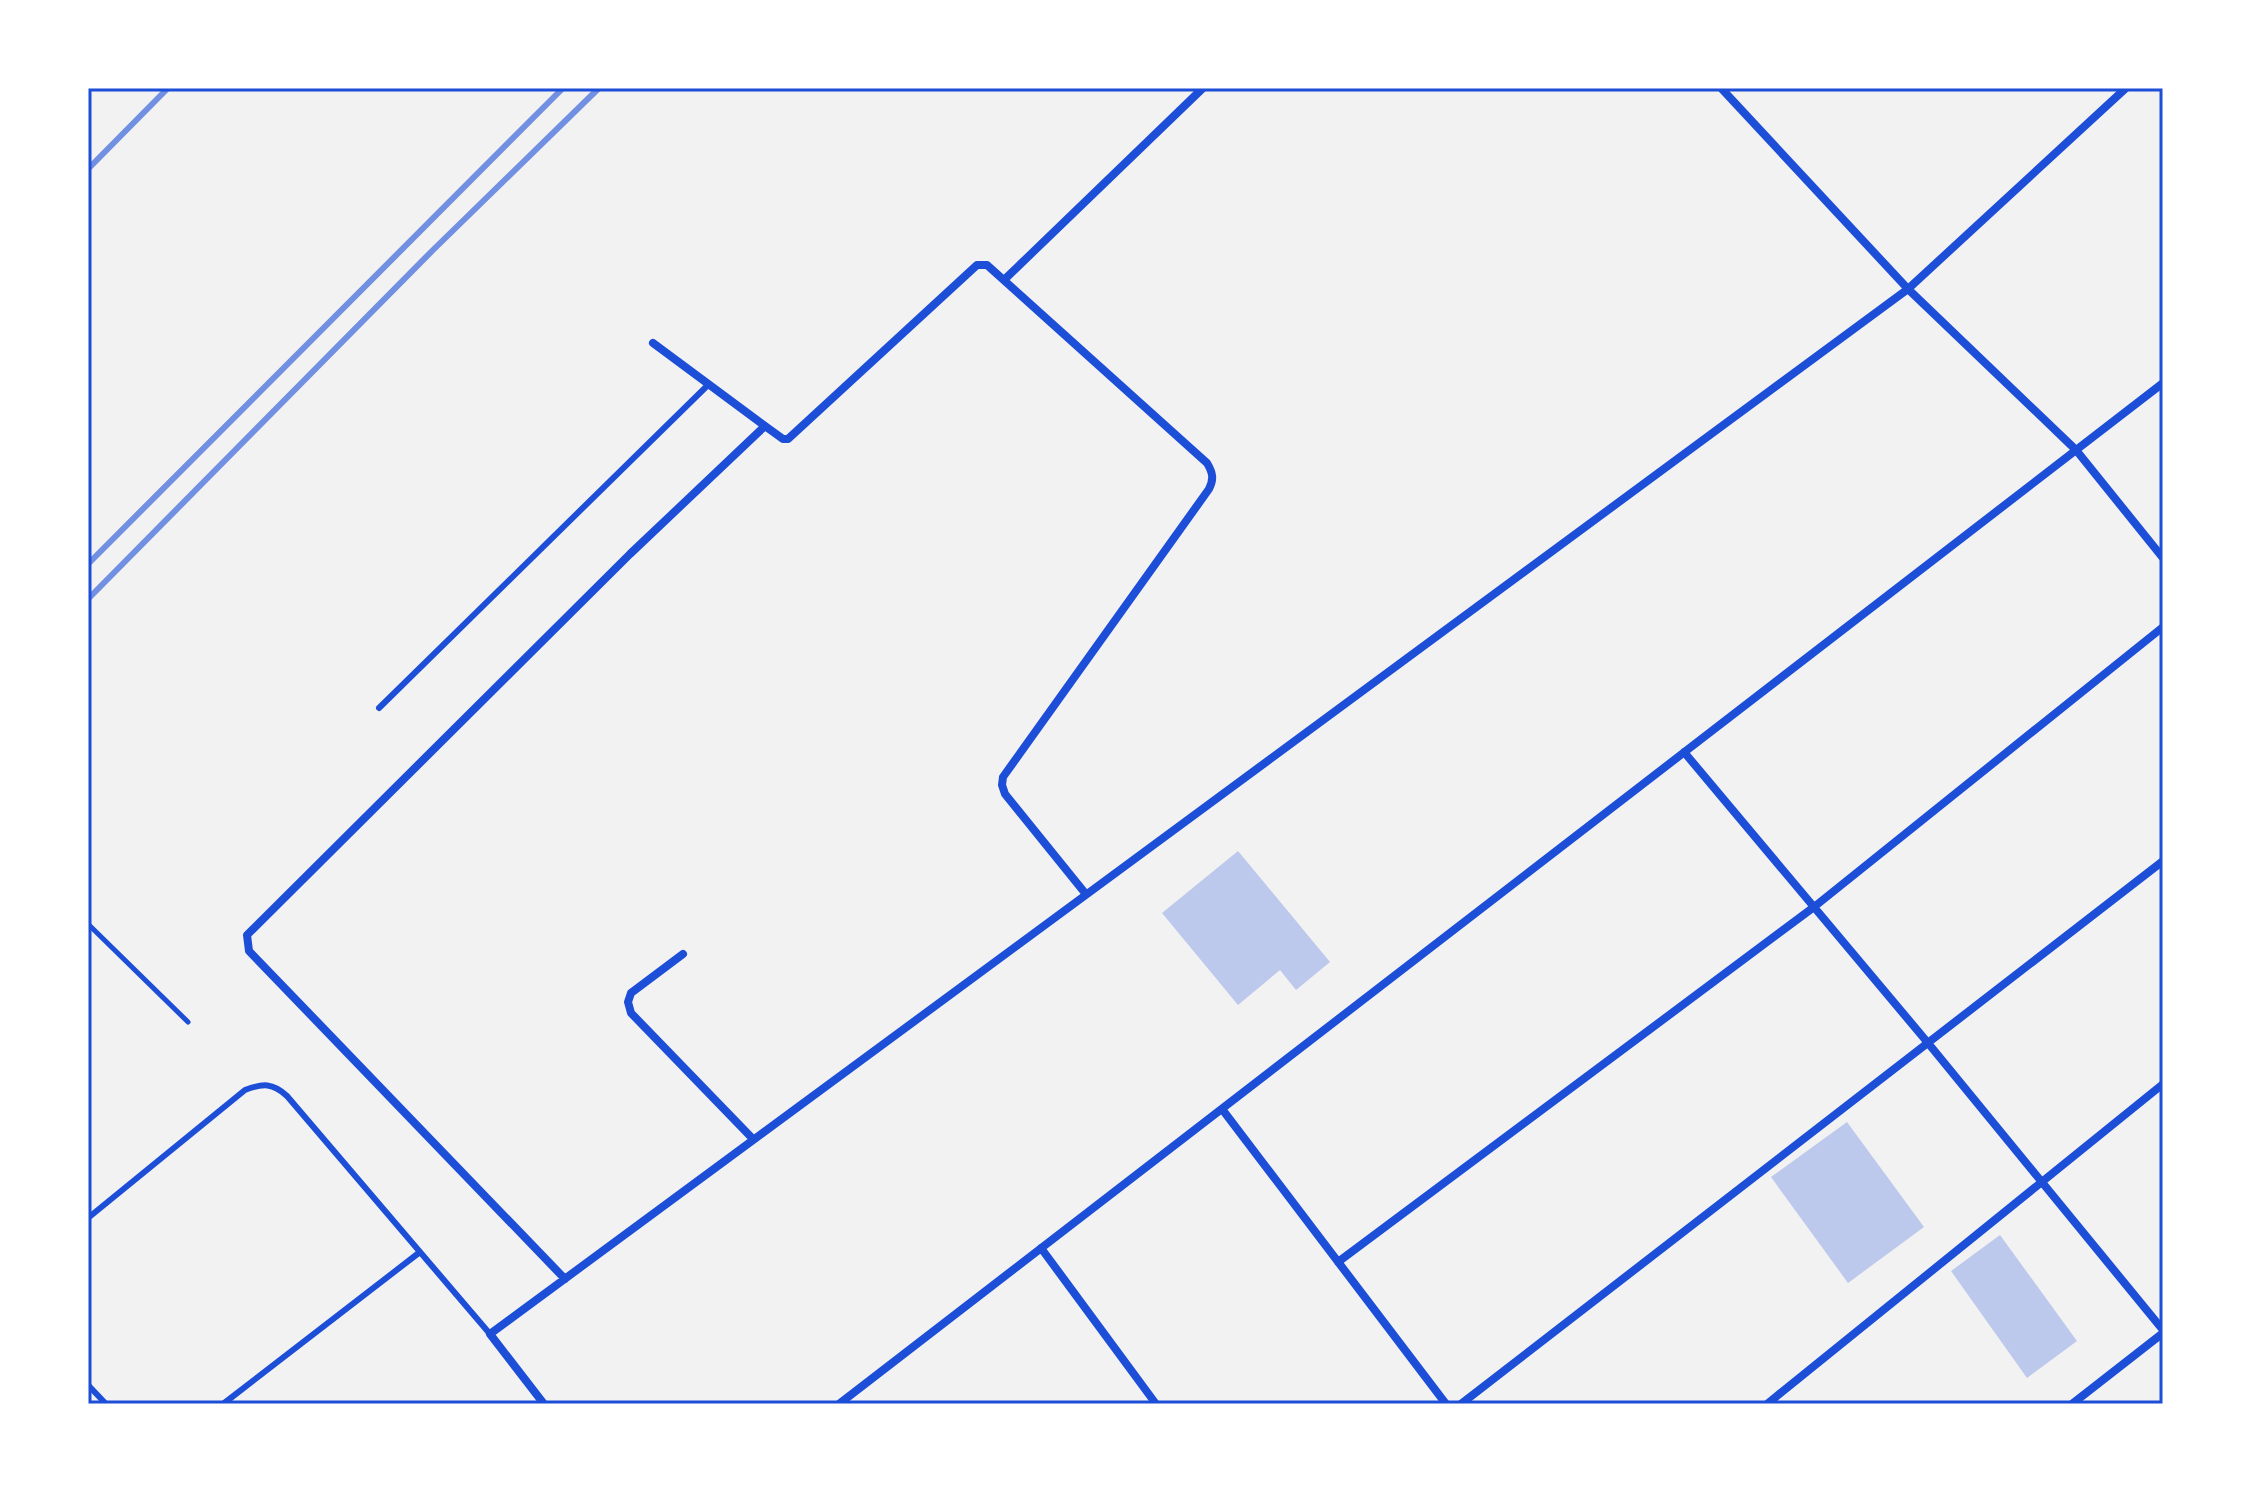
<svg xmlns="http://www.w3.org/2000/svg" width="2251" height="1492" font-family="Helvetica,sans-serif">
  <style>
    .building { fill: #bdc9ec }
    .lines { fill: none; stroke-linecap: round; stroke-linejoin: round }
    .path { stroke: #1d4ed8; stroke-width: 5 }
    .service { stroke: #1d4ed8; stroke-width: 6 }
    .minor { stroke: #1d4ed8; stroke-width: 8 }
    .rail { stroke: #7290e2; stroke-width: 6 }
    .neatline { fill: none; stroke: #1d4ed8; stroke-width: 3 }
  </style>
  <rect width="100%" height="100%" fill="#f2f2f2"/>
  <path class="building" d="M 1238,851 L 1330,962 L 1296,990 L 1280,970 L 1238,1005 L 1162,913 Z
    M 1847,1122 L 1924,1227 L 1848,1283 L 1771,1177 Z
    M 2000,1235 L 2077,1341 L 2027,1378 L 1951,1271 Z"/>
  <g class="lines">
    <path class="path" d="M 88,924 L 188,1022"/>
    <path class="service" d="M 379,708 L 709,384
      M 88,1218 L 245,1090 C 263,1083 273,1083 287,1096 L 490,1334
      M 88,1385 L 106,1404
      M 223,1404 L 420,1252"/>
    <path class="minor" d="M 1721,88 L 1908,289 L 2126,88
      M 1004,280 L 1203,88
      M 653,343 L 765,426 L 783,439 L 788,439 L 977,265 L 987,265 L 1207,463 C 1213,473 1214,479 1209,489 L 1003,777 L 1002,785 L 1005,794 L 1085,893
      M 1684,752 L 1928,1043 L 2163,1330
      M 683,954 L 631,993 L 628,1002 L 631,1013 L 753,1139
      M 1222,1109 L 1446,1404
      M 1041,1248 L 1156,1404
      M 1338,1262 L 1814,907 L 2163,627
      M 565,1279 L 249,951 L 247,935 L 630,554 L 765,426
      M 544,1404 L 490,1334 L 1908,289 L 2076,450 L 2163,558
      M 839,1404 L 2163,383
      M 1461,1404 L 2163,861
      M 1767,1404 L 2163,1084
      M 2072,1404 L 2163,1333"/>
    <path class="rail" d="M 88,169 L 168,88
      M 88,564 L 563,88
      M 88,599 L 432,251 L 599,88"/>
  </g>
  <rect width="2251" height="1492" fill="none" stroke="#ffffff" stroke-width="180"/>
  <rect x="90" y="90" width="2071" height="1312" class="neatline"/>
</svg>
